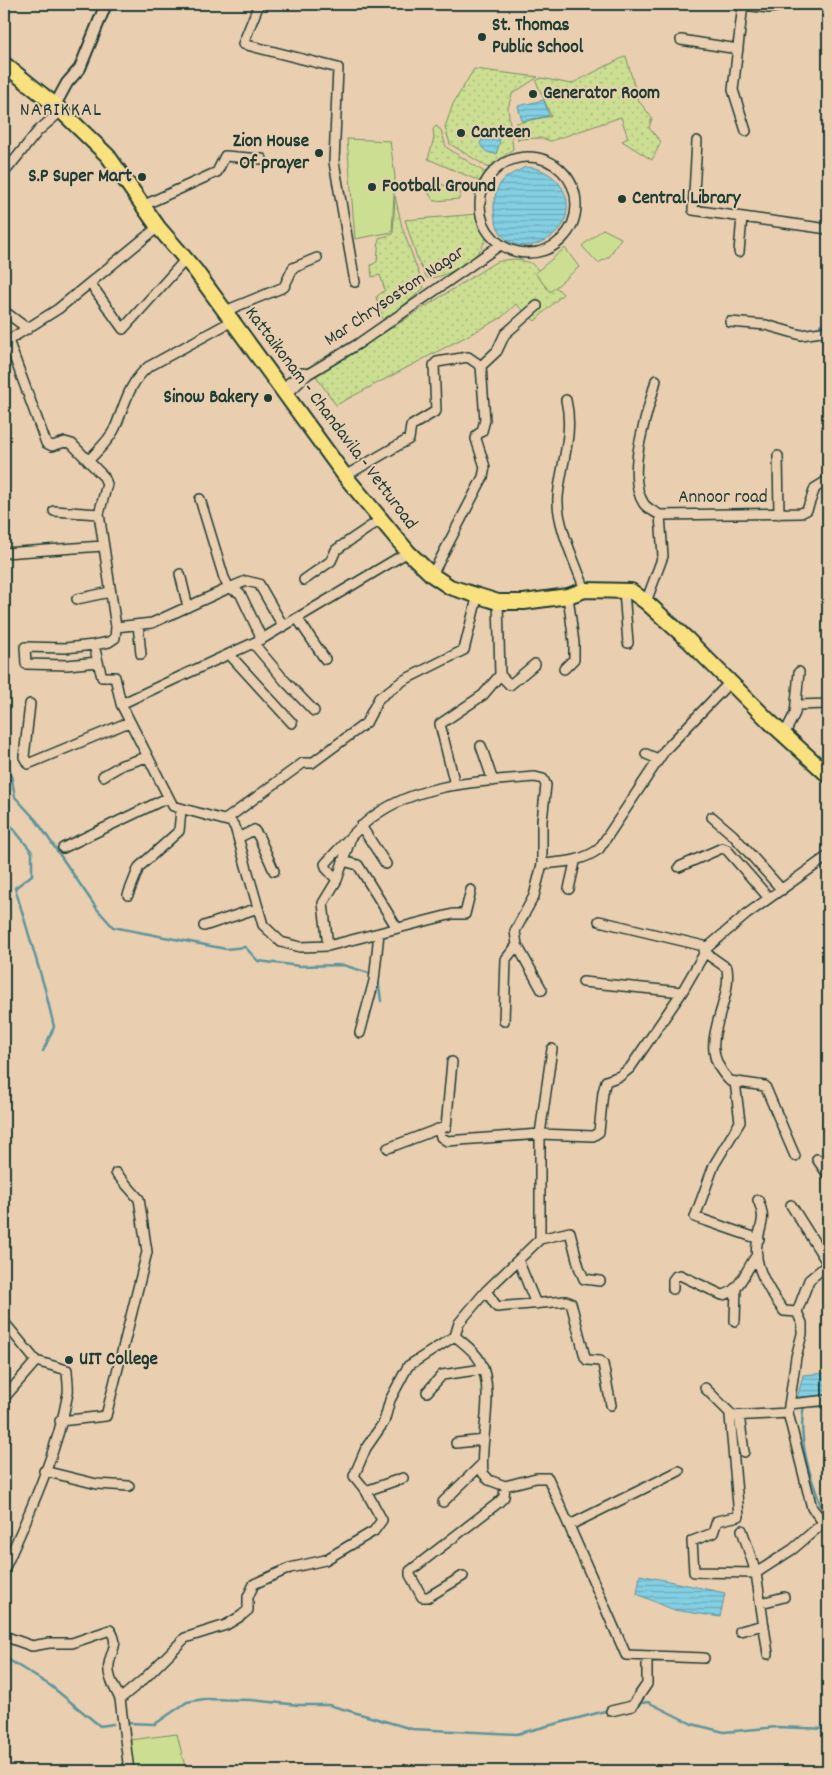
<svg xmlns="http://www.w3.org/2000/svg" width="832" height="1775" font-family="Dekko,sans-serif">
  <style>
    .grass { fill: url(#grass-dots); stroke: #768e63 }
    .green { fill: #ccde92; stroke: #768e63 }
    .water { fill: url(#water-rules); stroke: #5b959d }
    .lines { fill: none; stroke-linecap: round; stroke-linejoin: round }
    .stream { stroke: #5b959d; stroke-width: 2.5 }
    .minor-casing { stroke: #1f3d34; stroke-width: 12 }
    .tertiary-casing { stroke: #1f3d34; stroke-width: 14 }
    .primary-casing { stroke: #1f3d34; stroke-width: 18 }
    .minor { stroke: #e9ceb0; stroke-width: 9 }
    .tertiary { stroke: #e9ceb0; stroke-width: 10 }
    .primary { stroke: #fae180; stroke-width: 14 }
    .poi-dot { fill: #1f3d34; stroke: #e9ceb0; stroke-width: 2 }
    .labels { text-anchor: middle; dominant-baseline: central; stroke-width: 4; stroke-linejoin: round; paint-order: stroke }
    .poi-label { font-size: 19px; font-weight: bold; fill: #1f3d34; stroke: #e9ceb0; text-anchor: start }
    .street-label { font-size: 19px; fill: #1f3d34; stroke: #e9ceb0 }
    .neighbourhood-label { font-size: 20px; letter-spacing: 1px; fill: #1f3d34; stroke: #e9ceb0 }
  </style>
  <defs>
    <pattern id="grass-dots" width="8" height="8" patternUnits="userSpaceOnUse" patternTransform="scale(1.25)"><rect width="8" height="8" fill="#ccde92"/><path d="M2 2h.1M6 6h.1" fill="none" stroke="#afbf7e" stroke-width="1.8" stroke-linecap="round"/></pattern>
    <pattern id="water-rules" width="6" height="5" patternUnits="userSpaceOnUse" patternTransform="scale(1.25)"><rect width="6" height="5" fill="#83cfe3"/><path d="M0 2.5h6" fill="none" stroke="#6ba9b9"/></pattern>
  </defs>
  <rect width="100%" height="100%" fill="#e9ceb0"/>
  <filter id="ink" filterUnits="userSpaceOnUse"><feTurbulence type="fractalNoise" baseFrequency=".02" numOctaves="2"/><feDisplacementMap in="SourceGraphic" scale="10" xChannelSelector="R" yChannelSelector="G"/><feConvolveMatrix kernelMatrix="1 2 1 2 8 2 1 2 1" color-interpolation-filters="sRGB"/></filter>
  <g filter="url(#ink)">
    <path class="grass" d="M 626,56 L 638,100 L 652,118 L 649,128 L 661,142 L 652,160 L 622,141 L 628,138 L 621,117 L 551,141 L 540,138 L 520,139 L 518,141 L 516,123 L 551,116 L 536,81 L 541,78 L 571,84 Z
      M 474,69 L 538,77 L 512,94 L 508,108 L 513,149 L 489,168 L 450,144 L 445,127 L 453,104 Z
      M 436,126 L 441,130 L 446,147 L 489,175 L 484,183 L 428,159 L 434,138 L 433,129 Z
      M 395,196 L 402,227 L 424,288 L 385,321 L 382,318 L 376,297 L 385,290 L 380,275 L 372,277 L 371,265 L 377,262 L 379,238 L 393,234 Z
      M 478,214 L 486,237 C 483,257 446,279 427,278 L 418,261 L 405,220 Z
      M 517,259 L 531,263 L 563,294 L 535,321 L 516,304 L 501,318 L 336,405 L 316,376 L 494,263 L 504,260 Z"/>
    <path class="green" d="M 347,139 L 390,141 L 395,177 L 392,232 L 355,239 Z
      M 433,181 L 461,192 L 459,199 L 434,201 L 429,194 Z
      M 603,229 L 621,238 L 609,257 L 598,263 L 582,246 Z
      M 565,248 L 579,267 L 550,292 L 535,273 Z
      M 177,1734 L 186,1771 L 134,1771 L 130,1740 Z"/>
    <path class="water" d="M 544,100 L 549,116 L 522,121 L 518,106 Z
      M 486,133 L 499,138 L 500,142 L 496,154 C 487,153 483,151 480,143 Z
      M 525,167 C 553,167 576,194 564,222 C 557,240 525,253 508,241 C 492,229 490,200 500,184 C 506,175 517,172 525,167 Z
      M 828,1373 L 828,1407 L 795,1407 L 803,1375 Z
      M 640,1575 L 725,1593 L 720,1617 L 674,1610 L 637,1594 Z"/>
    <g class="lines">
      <path class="stream" d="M 820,325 L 828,322
        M 4,753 L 11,775 L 15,797 L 36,820 L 97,909 L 113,927 L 226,949 L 245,947 L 258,961 L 300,966 L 343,965 L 372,974
        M 4,817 L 32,852 L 32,875 L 15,888 L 45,989 L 54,1027 L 43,1051
        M 378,978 L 381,1001
        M 804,1404 C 797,1441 811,1480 824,1514 L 828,1517
        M 4,1657 L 51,1686 L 100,1726 L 113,1724
        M 636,1704 L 648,1702 L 692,1724 L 724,1732 L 777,1727 L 828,1729
        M 126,1723 L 155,1724 L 187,1702 L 204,1699 L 251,1700 L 299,1705 L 329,1705 L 412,1729 L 517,1734 L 609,1710"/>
      <defs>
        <path id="minor" d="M 259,4 L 243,44 L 338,68 L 334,162 L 355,282
          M 743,4 L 733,90 L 746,131
          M 743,5 L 769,8 L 780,6
          M 681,40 L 738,49
          M 697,141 L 693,210 L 828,229
          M480 205a48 48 0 1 1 96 0a48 48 0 1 1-96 0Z
          M 4,173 L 38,131 L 61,111
          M 142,206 L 217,172 L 225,156 L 262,159
          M 739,252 L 742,217
          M 90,283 L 123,329 L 186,259
          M 4,311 L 28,329
          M 225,311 L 284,287 L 293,268 L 317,258
          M 730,322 L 766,325 L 801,335 L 828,331
          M 8,340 L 46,443 L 52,446 L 65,442 L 72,444 L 104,477 L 107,484 L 99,514 L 116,627 L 152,623 L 229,588 L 224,578 L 200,499
          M 4,343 L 58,309 L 158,227
          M 481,366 L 497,351 L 505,334 L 537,306
          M 656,380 C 648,413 624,474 644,504 C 648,509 655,512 660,515
          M 281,389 L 302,373 L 308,374
          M 286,395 L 308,374 L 358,344 L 500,245
          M 566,400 C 574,434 561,464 558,497 C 556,524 576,564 585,590
          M 778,456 L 779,514
          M 88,461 C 98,450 109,441 115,428 C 125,405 128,384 148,367 L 232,321
          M 345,476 L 409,439 L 411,426 L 436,411 L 434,365 L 437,362 L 468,357 L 481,366 L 485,420 L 482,431 L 477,435 L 476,439 L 485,467 L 483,477 L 432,575
          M 54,511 L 99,514
          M 4,553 L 103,546
          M 180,574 L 188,607
          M 304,580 L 331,561 L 336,550 L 346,543 L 380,520
          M 229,588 L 246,581 L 259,584 L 283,626
          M 229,588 L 240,593 L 262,639
          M 624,591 L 628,643
          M 77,599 L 110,592
          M 646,602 L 663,556 L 660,515 L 801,513 L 807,510 L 815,488 L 828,480
          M 297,618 L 325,659
          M 138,625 L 141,654
          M 253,643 L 285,681 L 314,711
          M 94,645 L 65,648 L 25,647 L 26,664 L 67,665 L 98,662 L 94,645 L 109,642 L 115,638 L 116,627
          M 98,662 L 102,677 L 115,677 L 121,704 L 173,806 L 231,822 L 235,827 L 263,925 L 281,942 L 300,947 L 328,946 L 453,914 L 465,914 L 471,890
          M 564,669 L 574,659 L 574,643 L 568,596
          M 500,675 L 510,685 L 535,664
          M 30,704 L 24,757 L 28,764 L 129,722
          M 121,704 L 229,654
          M 796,705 L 828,704
          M 292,723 L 229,654 L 262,639 L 408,552
          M 784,735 L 795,713 L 799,672
          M 481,746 L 493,781
          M 646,754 L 658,759
          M 103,776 L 122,765 L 147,757
          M 455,785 L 440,724 L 483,695 L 500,675 L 498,602
          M 712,817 L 733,835 L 782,890
          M 225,820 L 303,763 L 312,763 L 366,723 L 379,698 L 404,680 L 464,650 L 477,598
          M 361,826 L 386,864
          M 240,837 L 254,830 L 259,837 L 274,871
          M 63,848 L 167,798
          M 343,861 L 358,865 L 397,928
          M 679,867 L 722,848 L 727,850 L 769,898
          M 337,880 L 350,840
          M 569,889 L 575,862
          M 128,895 L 139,867 L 179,831 L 181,810
          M 599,921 L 708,947
          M 204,926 L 258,908
          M 517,945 L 542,990
          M 328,946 L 323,903 L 337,880 L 327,869 L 325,864 C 341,847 356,829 374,816 C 421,782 480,782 535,777 L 543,779 L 546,785 L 542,821 L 542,864
          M 704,952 L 727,968 C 733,1009 692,1044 730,1081 L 765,1086 L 795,1156
          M 583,982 L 682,992
          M 504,1021 L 506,959 L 517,945 L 515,931 L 534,896 L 542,864 C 564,862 581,862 599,849 L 665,750 L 730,682
          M 360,1033 L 374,981 L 379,933
          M 735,1082 L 740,1122 L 714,1165 L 695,1217 L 759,1239
          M 438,1129 L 446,1127 L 452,1062
          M 388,1148 L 438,1129 L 441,1137 L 447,1141 L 540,1134 L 552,1049
          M 817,1159 L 828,1175
          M 758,1200 C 767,1221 760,1224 757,1244 C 753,1266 771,1294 784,1311 L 797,1312
          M 791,1205 L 828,1264
          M 540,1239 L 570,1232 L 579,1267 L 584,1279 L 600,1281
          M 518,1260 L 536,1304
          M 828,1264 L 809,1280 L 797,1312 L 802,1323 L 802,1334 L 796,1357 L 788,1413 L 812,1508 L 828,1528
          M 673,1289 L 673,1280 L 676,1276 L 680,1275 L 722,1295 C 739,1294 747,1267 757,1255
          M 486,1291 L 497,1307 L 566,1301 L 571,1303 L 585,1357 L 587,1360 L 600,1361 L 603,1364 L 611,1405
          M 735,1321 L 736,1287
          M 4,1322 L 36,1361 L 67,1370 C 67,1378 69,1386 68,1393 C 57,1454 29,1514 4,1570
          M 455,1336 C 463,1343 475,1351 480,1361 C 496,1392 479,1440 483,1473 L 489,1480 L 505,1486 L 504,1497 L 498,1503 L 410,1571 L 410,1575 L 422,1597 L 428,1597 L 463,1576
          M 705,1388 L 733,1416
          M 427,1392 L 442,1375 L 483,1369
          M 4,1398 L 36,1361
          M 789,1404 L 828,1400
          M 788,1413 L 730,1416 L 739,1516 L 717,1521 L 713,1533 L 692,1541 L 694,1572 L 756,1573 L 793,1549 L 823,1523
          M 739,1415 L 744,1452
          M 60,1421 L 106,1416 L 147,1252 L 139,1199 L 116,1173
          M 456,1443 L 484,1440
          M 44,1471 L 97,1484 L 129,1486
          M 505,1486 L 536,1478 L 548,1478 L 626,1655 L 704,1658
          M 366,1491 L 403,1478
          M 443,1502 L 482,1464
          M 570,1525 L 679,1471
          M 742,1530 L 756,1573 L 768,1654
          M 761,1603 L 784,1597
          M 740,1631 L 764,1625
          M 4,1636 L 32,1646 L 49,1643 L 72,1643 L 110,1630 C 120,1644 111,1650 109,1664 C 107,1676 115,1688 120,1699
          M 611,1711 L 632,1706 L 647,1684 L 647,1657
          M 129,1771 L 120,1699 L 144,1679 L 185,1638 L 226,1625 L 241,1616 L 248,1610 L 248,1597 L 254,1584 L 290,1568 L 325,1560 L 374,1531 L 382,1520 L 366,1491 L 354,1476 L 366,1448 L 384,1422 L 390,1400 L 408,1366 L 455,1336 L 459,1323 L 486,1291 L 540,1239 L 540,1134 L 593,1136 L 599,1132 L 603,1092 L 606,1081 L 620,1076 L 630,1068 L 682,992 L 708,947 L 747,914 L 828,856"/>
        <path id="tertiary" d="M 55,105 L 67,83 L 80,68 L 106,4"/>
        <path id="primary" d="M 4,64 L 55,105 L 108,156 L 158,227 L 195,270 L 345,476 L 408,552 L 432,575 L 450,587 L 498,602 L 524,602 L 568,596 L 585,590 L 631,591 L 646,602 L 688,640 L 770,722 L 828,775"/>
      </defs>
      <use href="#minor" class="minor-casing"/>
      <use href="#tertiary" class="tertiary-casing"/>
      <use href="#primary" class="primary-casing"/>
      <use href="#minor" class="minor"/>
      <use href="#tertiary" class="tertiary"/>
      <use href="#primary" class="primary"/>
    </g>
  </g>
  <g class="poi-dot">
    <circle cx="482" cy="37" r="5"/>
    <circle cx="533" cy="94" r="5"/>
    <circle cx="461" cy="133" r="5"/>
    <circle cx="319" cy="153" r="5"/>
    <circle cx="142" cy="177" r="5"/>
    <circle cx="372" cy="187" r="5"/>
    <circle cx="622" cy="199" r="5"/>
    <circle cx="268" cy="398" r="5"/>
    <circle cx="69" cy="1360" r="5"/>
  </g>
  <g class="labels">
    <g class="poi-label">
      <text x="492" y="26">St. Thomas<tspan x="492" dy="22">Public School</tspan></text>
      <text x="543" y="94">Generator Room</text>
      <text x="471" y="133">Canteen</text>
      <text x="309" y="142" text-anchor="end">Zion House<tspan x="309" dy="22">Of prayer</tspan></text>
      <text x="132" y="177" text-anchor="end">S.P Super Mart</text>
      <text x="382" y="187">Football Ground</text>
      <text x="632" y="199">Central Library</text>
      <text x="258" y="398" text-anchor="end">Sinow Bakery</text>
      <text x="79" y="1360">UIT College</text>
    </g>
    <g class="street-label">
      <text transform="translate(395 297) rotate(-34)">Mar Chrysostom Nagar</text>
      <text transform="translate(330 419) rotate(53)">Kattaikonam - Chandavila - Vetturoad</text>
      <text x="723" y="498">Annoor road</text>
    </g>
    <g class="neighbourhood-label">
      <text x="61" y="111">NARIKKAL</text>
    </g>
  </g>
  <rect width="832" height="1775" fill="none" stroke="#e9ceb0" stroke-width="20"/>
  <rect x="10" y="10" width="812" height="1755" fill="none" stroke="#1f3d34" stroke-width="2" filter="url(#ink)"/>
</svg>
